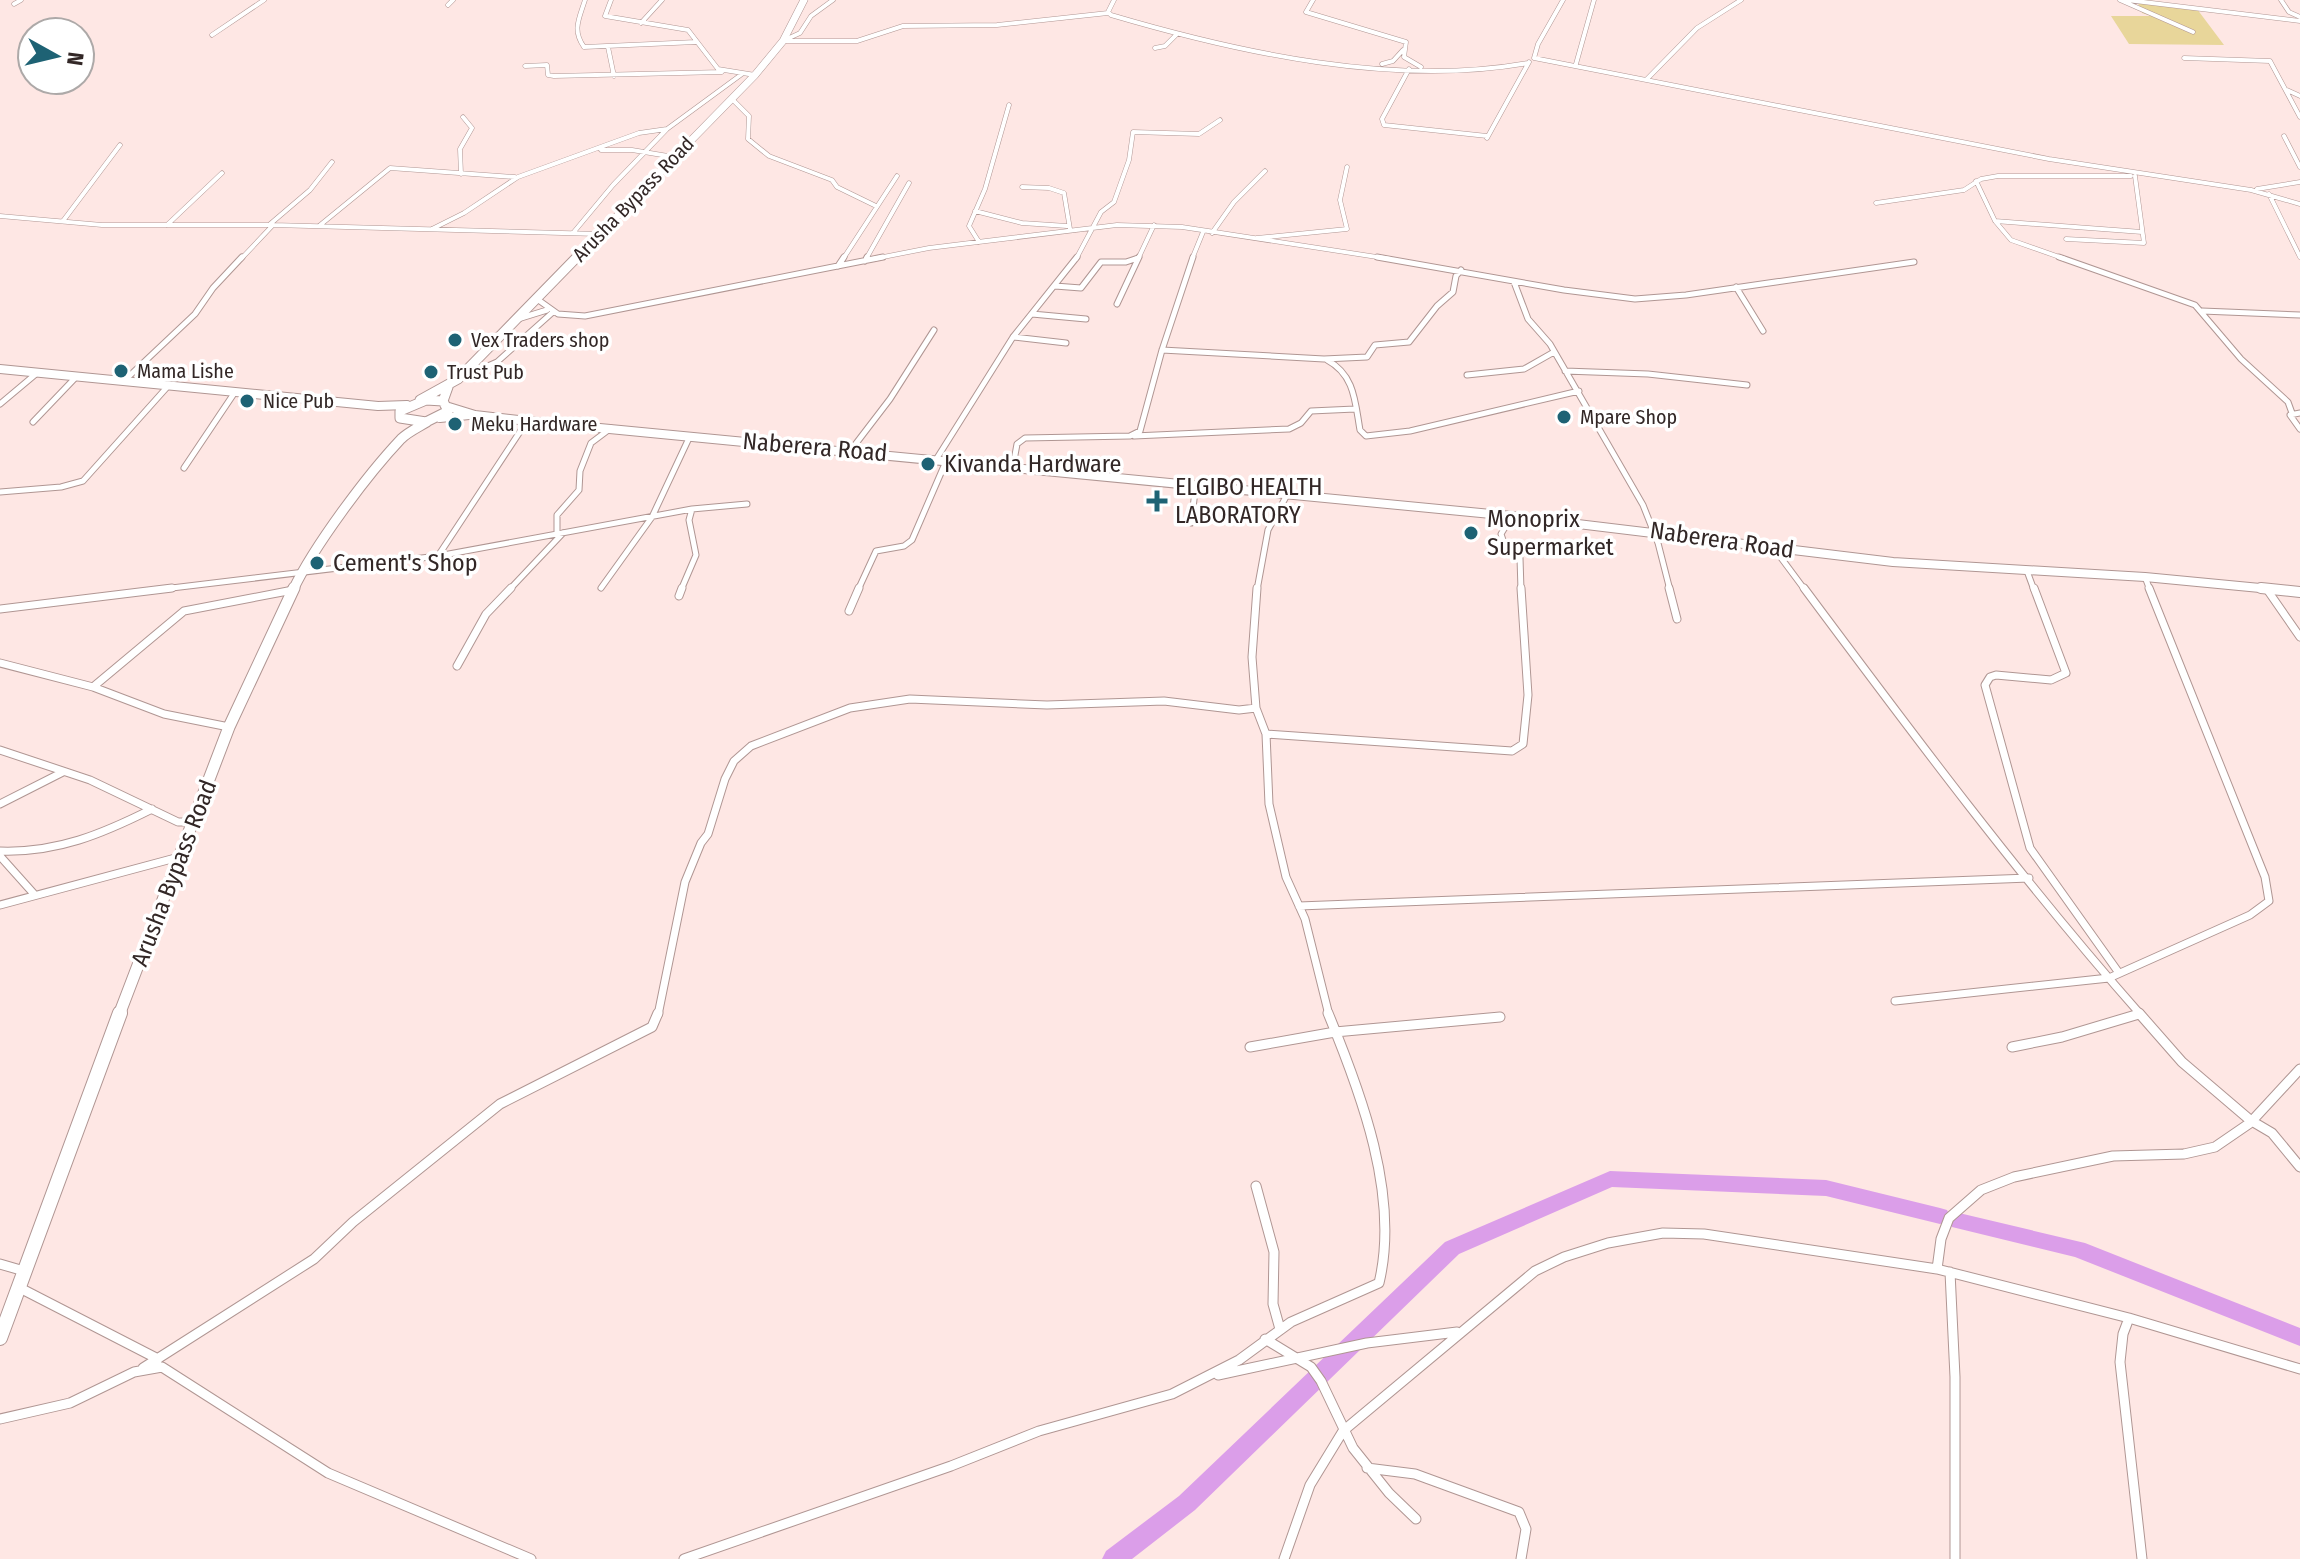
<svg xmlns="http://www.w3.org/2000/svg" width="2300" height="1559" font-family="'Fira Sans Condensed',sans-serif">
  <style>
    .green { fill: #e8d69a }
    .lines { fill: none; stroke-linecap: round; stroke-linejoin: round }
    .river { fill: #db9ee9; fill-rule: evenodd }
    .street-far3-casing { stroke: #b09693; stroke-width: 5 }
    .street-far2-casing { stroke: #b09693; stroke-width: 7 }
    .street-far1-casing { stroke: #b09693; stroke-width: 9 }
    .street-casing { stroke: #b09693; stroke-width: 11 }
    .secondary-far1-casing { stroke: #b09693; stroke-width: 10 }
    .secondary-casing { stroke: #b09693; stroke-width: 12 }
    .primary-far3-casing { stroke: #b09693; stroke-width: 8 }
    .primary-far2-casing { stroke: #b09693; stroke-width: 11 }
    .primary-far1-casing { stroke: #b09693; stroke-width: 13 }
    .primary-casing { stroke: #b09693; stroke-width: 16 }
    .street-far3 { stroke: #fff; stroke-width: 4 }
    .street-far2 { stroke: #fff; stroke-width: 5 }
    .street-far1 { stroke: #fff; stroke-width: 7 }
    .street { stroke: #fff; stroke-width: 9 }
    .secondary-far1 { stroke: #fff; stroke-width: 8 }
    .secondary { stroke: #fff; stroke-width: 10 }
    .primary-far3 { stroke: #fff; stroke-width: 7 }
    .primary-far2 { stroke: #fff; stroke-width: 9 }
    .primary-far1 { stroke: #fff; stroke-width: 11 }
    .primary { stroke: #fff; stroke-width: 14 }
    .poi-dot { fill: #1e6274; stroke: #fff; stroke-width: 3 }
    .labels { text-anchor: middle; dominant-baseline: central; stroke-width: 7; stroke-linejoin: round; paint-order: stroke }
    .far-street-label { font-size: 20px; fill: #322726; stroke: #fff }
    .far-poi-label { font-size: 20px; fill: #322726; stroke: #fff; text-anchor: start }
    .street-label { font-size: 24px; fill: #322726; stroke: #fff }
    .poi-label { font-size: 24px; fill: #322726; stroke: #fff; text-anchor: start }
  </style>
  <rect width="100%" height="100%" fill="#fee7e4"/>
  <path class="green" d="M 2137,1 L 2197,9 L 2224,45 L 2129,44 L 2111,16 L 2151,16 L 2142,13 Z"/>
  <g class="lines">
    <path class="river" d="M 1610,1171 L 1826,1180 L 1940,1208 L 1947,1210 L 1950,1216 L 1947,1222 L 1940,1224 L 1826,1196 L 1612,1187 L 1459,1254 L 1195,1510 L 1132,1559 L 1102,1559 L 1106,1551 L 1179,1496 L 1445,1242 Z
      M 1959,1213 L 2085,1243 L 2300,1328 L 2300,1346 L 2075,1257 L 1952,1227 L 1949,1221 L 1952,1215 Z"/>
    <defs>
      <path id="street-far3" d="M 585,0 C 579,19 572,30 584,47 L 696,42
        M 611,0 L 605,16 L 688,30 L 718,69 L 755,75
        M 1114,0 L 1108,12 L 1111,15 C 1240,53 1394,87 1528,63
        M 1313,0 L 1306,12 L 1406,42 L 1404,57 L 1421,67
        M 1563,0 L 1538,44 L 1534,58 L 2049,159 L 2251,190 L 2300,204
        M 2120,0 L 2193,32
        M 2127,0 L 2300,21
        M 2281,0 L 2289,12 L 2300,17
        M 14,4 L 21,0
        M 448,5 L 453,0
        M 641,23 L 662,0
        M 212,35 L 264,0
        M 787,39 L 800,33 L 811,16 L 833,0
        M 784,41 L 857,41 L 903,26 L 997,25 L 1108,13
        M 608,47 L 614,76
        M 1155,48 L 1165,46 L 1177,34
        M 2184,58 L 2270,61 L 2300,117
        M 1382,64 L 1393,61 L 1403,50
        M 1576,64 L 1594,0
        M 525,66 L 547,65 L 548,75 L 554,76 L 722,72
        M 1409,69 L 1382,119 L 1384,125 L 1487,136
        M 1647,79 L 1697,28 L 1741,0
        M 2287,90 L 2300,96
        M 732,99 L 749,116 L 748,139 L 769,156 L 832,180 L 837,187 L 876,206
        M 2284,136 L 2300,167
        M 1487,138 L 1529,62
        M 601,150 L 632,150 L 674,157
        M 461,174 L 460,149 L 472,128 L 463,117
        M 1976,181 L 1995,221 L 2011,240 L 2065,259
        M 1022,187 L 1049,188 L 1064,193 L 1070,229
        M 2257,189 L 2300,182
        M 2269,194 L 2300,257
        M 1876,203 L 1964,190 L 1981,179 L 1998,176 L 2131,176
        M 975,211 L 1022,223 L 1067,226
        M 0,216 L 102,225 L 273,225 L 598,234
        M 63,221 L 120,145
        M 1995,221 L 2142,232
        M 167,225 L 222,173
        M 269,225 L 310,190 L 332,162
        M 319,226 L 390,168 L 515,177
        M 432,229 L 464,213 L 518,177 L 639,133 L 667,129
        M 573,233 L 613,185 L 667,129 L 742,74
        M 1212,233 L 1234,202 L 1265,171
        M 1257,238 L 1347,229 L 1340,200 L 1347,167
        M 2066,239 L 2144,243 L 2135,176
        M 979,242 L 969,226 L 985,189 L 1009,105
        M 241,259 L 273,225
        M 843,259 L 897,176
        M 866,259 L 909,183
        M 873,259 L 929,248 L 1117,225 L 1182,227 L 1390,259
        M 1076,259 L 1101,212 L 1114,202 L 1129,160 L 1133,132 L 1199,134 L 1220,120
        M 1135,259 L 1138,258
        M 1138,259 L 1154,225
        M 1192,259 L 1203,232"/>
      <path id="street-far2" d="M 1377,257 L 1564,290 L 1635,299 L 1686,295 L 1914,262
        M 2059,257 L 2195,305 L 2241,359 L 2288,402 L 2292,413
        M 865,261 L 867,257
        M 838,266 L 844,257
        M 1514,282 L 1528,319 L 1550,344 L 1643,505 L 1658,543 L 1670,590
        M 1055,286 L 1081,288 L 1101,262 L 1126,262 L 1138,258
        M 1736,287 L 1763,331
        M 537,299 L 558,314 L 585,316 L 883,257
        M 1117,304 L 1139,257
        M 2202,311 L 2300,315
        M 1032,314 L 1086,319
        M 518,319 L 547,310
        M 1013,337 L 1066,343
        M 1162,350 L 1324,359 L 1367,357 L 1375,345 L 1409,342 L 1437,306 L 1453,292 L 1456,276 L 1461,270
        M 1327,360 C 1355,375 1355,402 1360,430 L 1366,436 L 1410,431 L 1579,391
        M 1565,371 L 1648,374 L 1747,385
        M 1467,375 L 1524,369 L 1554,352
        M 458,379 L 497,362 L 553,312
        M 125,380 L 195,314 L 213,288 L 242,257
        M 0,404 L 37,373
        M 2300,413 L 2290,415 L 2300,429
        M 33,422 L 77,376
        M 1134,436 L 1289,429 L 1301,423 L 1311,411 L 1355,409
        M 851,450 L 890,399 L 934,330
        M 937,458 L 1013,337 L 1077,257
        M 1013,466 L 1017,444 L 1025,438 L 1130,436 L 1140,431 L 1162,350 L 1193,257
        M 184,468 L 235,392
        M 0,492 L 61,487 L 83,481 L 169,385
        M 1512,516 L 1501,534 L 1504,543 L 1520,558 L 1521,590
        M 1191,523 L 1196,484
        M 557,534 L 557,515 L 579,490 L 580,471 L 591,443 L 611,428
        M 1773,547 L 1805,590
        M 438,556 L 527,421
        M 2027,571 L 2034,590
        M 2145,577 L 2150,590
        M 601,588 L 652,517 L 690,436
        M 155,590 L 438,556 L 692,509 L 747,504
        M 509,590 L 563,533
        M 681,590 L 696,555 L 689,520 L 692,509
        M 858,590 L 876,551 L 904,546 L 912,540 L 947,459
        M 1257,590 L 1268,530 L 1288,493"/>
      <path id="street-far1" d="M 1257,588 L 1252,657 L 1256,708 L 1266,734 L 1269,804 L 1286,877 L 1305,919 L 1329,1015
        M 1669,588 L 1677,619
        M 1804,588 C 1912,733 2021,879 2141,1015
        M 2034,588 L 2066,673 L 2051,680 L 1996,675 L 1990,677 L 1985,685 L 2030,848 L 2119,973
        M 2266,588 L 2300,637
        M 679,596 L 682,588
        M 0,609 L 172,588
        M 849,611 L 859,588
        M 0,663 L 93,687 L 164,714 L 229,727
        M 457,666 L 486,614 L 511,588
        M 93,687 L 184,611 L 293,590
        M 1266,734 L 1512,751 L 1523,744 L 1528,695 L 1521,588
        M 0,750 L 90,780 L 178,822 L 193,822
        M 0,804 L 63,772
        M 0,851 C 57,853 102,834 152,809
        M 0,856 L 34,894
        M 0,905 L 179,857
        M 1299,906 L 2029,878
        M 1895,1001 L 2109,978 L 2250,915 L 2269,901 L 2265,877 L 2149,588
        M 658,1015 L 685,882 L 701,843 L 708,834 L 725,779 L 734,761 L 751,746 L 850,708 L 910,699 L 1047,705 L 1164,701 L 1239,710 L 1256,708
        M 2136,1015 L 2139,1014"/>
      <path id="street" d="M 2139,1013 L 2182,1062 L 2250,1120 L 2272,1133 L 2300,1167
        M 1250,1047 L 1335,1032 L 1500,1017
        M 2012,1047 L 2062,1037 L 2139,1014
        M 1256,1186 L 1274,1252 L 1273,1304 L 1280,1329
        M 0,1264 L 24,1271
        M 1937,1269 L 1941,1239 L 1949,1218 L 1981,1190 L 2014,1177 L 2113,1156 L 2184,1154 L 2215,1147 L 2250,1123 L 2300,1069
        M 1950,1272 L 1955,1377 L 1955,1559
        M 18,1287 L 158,1359
        M 2129,1318 L 2123,1334 L 2120,1362 L 2142,1559
        M 1265,1339 L 1311,1367 L 1321,1381 L 1353,1448 L 1389,1493 L 1416,1519
        M 143,1368 L 314,1259 L 353,1222 L 500,1104 L 652,1027 L 658,1013
        M 1218,1375 L 1367,1343 L 1457,1332
        M 0,1419 L 70,1403 L 134,1372 L 162,1367 L 328,1473 L 531,1559
        M 1367,1468 L 1415,1474 L 1519,1512 L 1526,1529 L 1521,1559
        M 684,1559 L 951,1466 L 1039,1431 L 1172,1394 L 1239,1360 L 1291,1322 L 1379,1283 C 1400,1196 1361,1093 1328,1013
        M 1284,1559 L 1310,1485 L 1343,1431 L 1535,1271 L 1564,1257 L 1608,1243 L 1663,1233 L 1704,1234 L 1937,1269 L 2129,1318 L 2300,1369"/>
      <path id="secondary-far1" d="M 0,369 L 378,406 L 407,405
        M 449,407 L 475,415 L 527,421 L 1512,516 L 1893,562 L 2145,577 L 2281,590
        M 440,418 L 469,415"/>
      <path id="secondary" d="M 2261,588 L 2300,592"/>
      <path id="primary-far3" d="M 575,259 L 755,75 L 783,41 L 804,0"/>
      <path id="primary-far2" d="M 420,400 L 458,379 L 577,257
        M 426,400 L 443,401 L 448,411 L 426,422 L 400,418 L 400,411 Z
        M 443,401 L 448,387
        M 293,590 C 314,546 367,475 401,439 C 408,432 419,427 427,422"/>
      <path id="primary-far1" d="M 119,1015 L 229,727 L 294,588"/>
      <path id="primary" d="M 0,1338 L 120,1013"/>
    </defs>
    <use href="#street-far3" class="street-far3-casing"/>
    <use href="#street-far2" class="street-far2-casing"/>
    <use href="#street-far1" class="street-far1-casing"/>
    <use href="#street" class="street-casing"/>
    <use href="#secondary-far1" class="secondary-far1-casing"/>
    <use href="#secondary" class="secondary-casing"/>
    <use href="#primary-far3" class="primary-far3-casing"/>
    <use href="#primary-far2" class="primary-far2-casing"/>
    <use href="#primary-far1" class="primary-far1-casing"/>
    <use href="#primary" class="primary-casing"/>
    <use href="#street-far3" class="street-far3"/>
    <use href="#street-far2" class="street-far2"/>
    <use href="#street-far1" class="street-far1"/>
    <use href="#street" class="street"/>
    <use href="#secondary-far1" class="secondary-far1"/>
    <use href="#secondary" class="secondary"/>
    <use href="#primary-far3" class="primary-far3"/>
    <use href="#primary-far2" class="primary-far2"/>
    <use href="#primary-far1" class="primary-far1"/>
    <use href="#primary" class="primary"/>
  </g>
  <g class="poi-dot">
    <circle cx="455" cy="340" r="8"/>
    <circle cx="121" cy="371" r="8"/>
    <circle cx="431" cy="372" r="8"/>
    <circle cx="247" cy="401" r="8"/>
    <circle cx="1564" cy="417" r="8"/>
    <circle cx="455" cy="424" r="8"/>
    <circle cx="928" cy="464" r="8"/>
    <path d="M1153 489h8v8h8v8h-8v8h-8v-8h-8v-8h8z"/>
    <circle cx="1471" cy="533" r="8"/>
    <circle cx="317" cy="563" r="8"/>
  </g>
  <g class="labels">
    <g class="far-street-label">
      <text transform="translate(633 199) rotate(-46)">Arusha Bypass Road</text>
    </g>
    <g class="far-poi-label">
      <text x="471" y="340">Vex Traders shop</text>
      <text x="137" y="371">Mama Lishe</text>
      <text x="447" y="372">Trust Pub</text>
      <text x="263" y="401">Nice Pub</text>
      <text x="1580" y="417">Mpare Shop</text>
      <text x="471" y="424">Meku Hardware</text>
    </g>
    <g class="street-label">
      <text transform="translate(815 447) rotate(5)">Naberera Road</text>
      <text transform="translate(1722 540) rotate(8)">Naberera Road</text>
      <text transform="translate(174 873) rotate(-69)">Arusha Bypass Road</text>
    </g>
    <g class="poi-label">
      <text x="944" y="464">Kivanda Hardware</text>
      <text x="1175" y="487">ELGIBO HEALTH<tspan x="1175" dy="28">LABORATORY</tspan></text>
      <text x="1487" y="519">Monoprix<tspan x="1487" dy="28">Supermarket</tspan></text>
      <text x="333" y="563">Cement's Shop</text>
    </g>
  </g>
  <g transform="translate(56 56) rotate(98)"><circle r="38" fill="#ffffff" stroke="#ada9a8" stroke-width="2"/>
  <path d="M0-6L14 30L0 20L-14 30Z" fill="#1e6274"/>
  <text y="-12" font-size="22" font-weight="bold" text-anchor="middle" fill="#322726">N</text>
  </g>
</svg>
